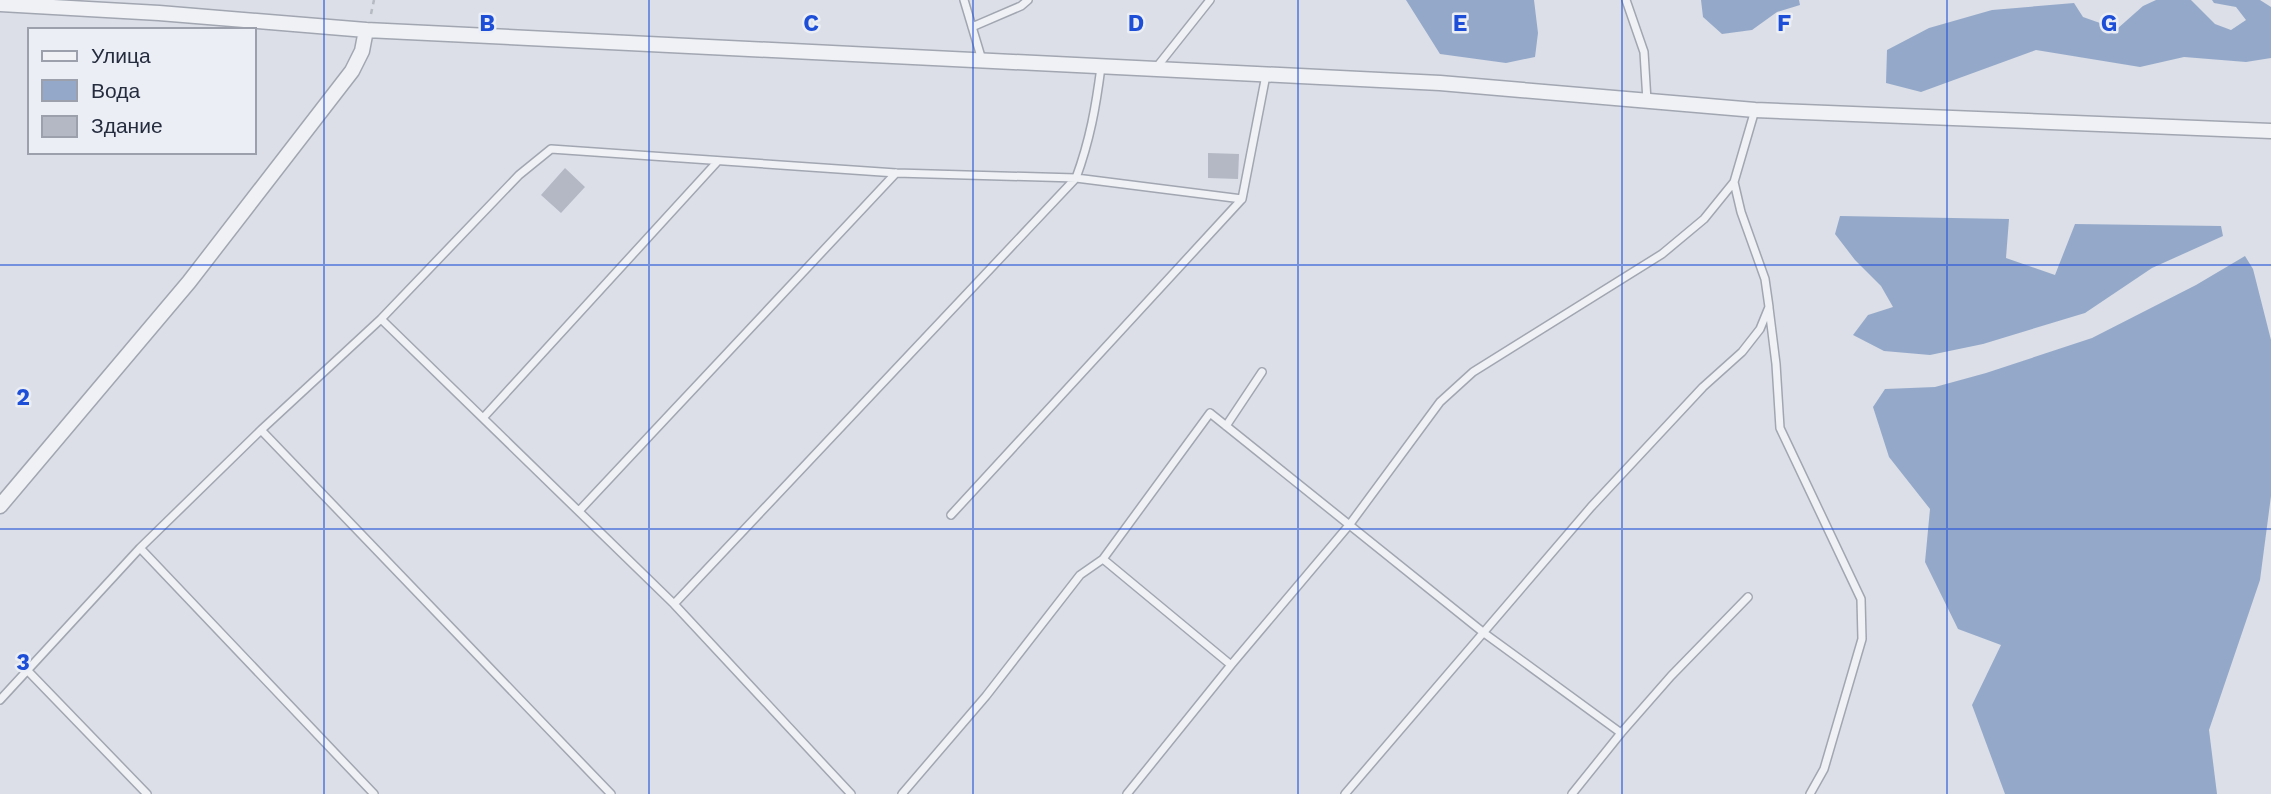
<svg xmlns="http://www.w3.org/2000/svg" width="2271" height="794" font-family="'Work Sans',sans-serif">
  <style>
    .water { fill: #94a9ca }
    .building { fill: #b3b8c4 }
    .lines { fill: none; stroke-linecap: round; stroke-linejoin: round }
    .service-casing { stroke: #a1a6b1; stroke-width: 10 }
    .minor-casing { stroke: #a1a6b1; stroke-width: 17 }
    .path { stroke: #b6bac2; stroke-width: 2.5; stroke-dasharray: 5 5; stroke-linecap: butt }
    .service { stroke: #eff1f5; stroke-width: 7 }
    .minor { stroke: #eff1f5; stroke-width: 14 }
    .grid { fill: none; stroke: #1d4ed8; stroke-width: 2; stroke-opacity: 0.55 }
    .grid-label { font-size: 23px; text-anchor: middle; font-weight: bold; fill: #1d4ed8; stroke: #ebeef5; stroke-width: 5; stroke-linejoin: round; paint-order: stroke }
  </style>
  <rect width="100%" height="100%" fill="#dcdfe7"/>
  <path class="water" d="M 1406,0 L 1534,0 L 1538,33 L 1535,57 L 1506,63 L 1440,54 Z
    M 1701,0 L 1799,0 L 1800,5 L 1777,12 L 1752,30 L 1722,34 L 1703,17 Z
    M 2156,0 L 2191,0 L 2215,24 L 2231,30 L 2246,20 L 2236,7 L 2214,3 L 2212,0 L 2260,0 L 2271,7 L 2271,58 L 2246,62 L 2184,57 L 2140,67 L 2036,50 L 1921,92 L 1886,83 L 1887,50 L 1929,28 L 1992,10 L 2074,3 L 2083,17 L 2117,29 L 2143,6 Z
    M 1840,216 L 2009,219 L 2006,258 L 2055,275 L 2075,224 L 2221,226 L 2223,236 L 2152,268 L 2085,313 L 1983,344 L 1930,355 L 1884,351 L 1853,335 L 1868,315 L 1893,307 L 1881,286 L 1855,260 L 1835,234 Z
    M 2245,256 L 2253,269 L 2271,340 L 2271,496 L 2260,580 L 2209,730 L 2217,794 L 2005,794 L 1972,705 L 2001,645 L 1958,629 L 1925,562 L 1930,509 L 1889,457 L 1873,407 L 1885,389 L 1935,387 L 1986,373 L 2092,338 L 2196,285 Z"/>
  <path class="building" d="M 1208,153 L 1239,154 L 1238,179 L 1208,178 Z
    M 565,168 L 585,187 L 561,213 L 541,195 Z"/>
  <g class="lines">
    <defs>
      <path id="service" d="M 964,0 L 982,60
        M 1626,0 L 1644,52 L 1647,101
        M 972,27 L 1021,6 L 1028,0
        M 1156,68 L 1210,0
        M 1769,308 L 1776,364 L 1780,428 L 1861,599 L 1862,639 L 1824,769 L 1810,794
        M 381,319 L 674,604 L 851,794
        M 483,418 L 718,161
        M 1226,426 L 1262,372
        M 261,430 L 611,794
        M 579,511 L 896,173
        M 951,515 L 1242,199 L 1266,75
        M 140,548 L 374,794
        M 1103,559 L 1231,665
        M 674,604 L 1076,178 C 1090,140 1096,106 1101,67
        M 28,671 L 147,794
        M 0,700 L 140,548 L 261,430 L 381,319 L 519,175 L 551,149 L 896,173 L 1076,178 L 1242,199
        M 902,794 L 986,696 L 1080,575 L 1103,559 L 1210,413 L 1484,633 L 1621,733
        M 1127,794 L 1231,665 L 1350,524 L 1440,402 L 1473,372 L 1662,254 L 1704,219 L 1734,182 L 1755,110
        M 1345,794 L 1591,507 L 1703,387 L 1742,352 L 1760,329 L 1769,307 L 1765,279 L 1741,212 L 1734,182
        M 1572,794 L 1621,733 L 1671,676 L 1748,597"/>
      <path id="minor" d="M 0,4 L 159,13 L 366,30 L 1440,83 L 1755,110 L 2271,131
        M 0,506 L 189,282 L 352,71 L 362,51 L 366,30"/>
    </defs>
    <use href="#service" class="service-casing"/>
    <use href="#minor" class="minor-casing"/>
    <path class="path" d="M 371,14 L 374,0"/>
    <use href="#service" class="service"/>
    <use href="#minor" class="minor"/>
  </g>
  <path class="grid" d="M 324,0 L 324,794M 649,0 L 649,794M 973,0 L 973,794M 1298,0 L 1298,794M 1622,0 L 1622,794M 1947,0 L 1947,794M 0,265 L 2271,265M 0,529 L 2271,529"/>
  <g class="grid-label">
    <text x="487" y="31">B</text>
    <text x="811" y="31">C</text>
    <text x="1136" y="31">D</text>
    <text x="1460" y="31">E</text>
    <text x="1784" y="31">F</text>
    <text x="2109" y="31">G</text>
    <text x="23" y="405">2</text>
    <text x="23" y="670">3</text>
  </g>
  <rect x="28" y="28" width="228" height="126" fill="#ebeef5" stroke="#9ca0ac" stroke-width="2"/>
  <rect x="42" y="51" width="35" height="10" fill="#eff1f5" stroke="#9ca0ac" stroke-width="2"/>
  <text x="91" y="63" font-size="21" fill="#252c3e">Улица</text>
  <rect x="42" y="80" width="35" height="21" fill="#94a9ca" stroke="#9ca0ac" stroke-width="2"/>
  <text x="91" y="98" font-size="21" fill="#252c3e">Вода</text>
  <rect x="42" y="116" width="35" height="21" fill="#b3b8c4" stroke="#9ca0ac" stroke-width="2"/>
  <text x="91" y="133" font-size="21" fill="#252c3e">Здание</text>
</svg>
